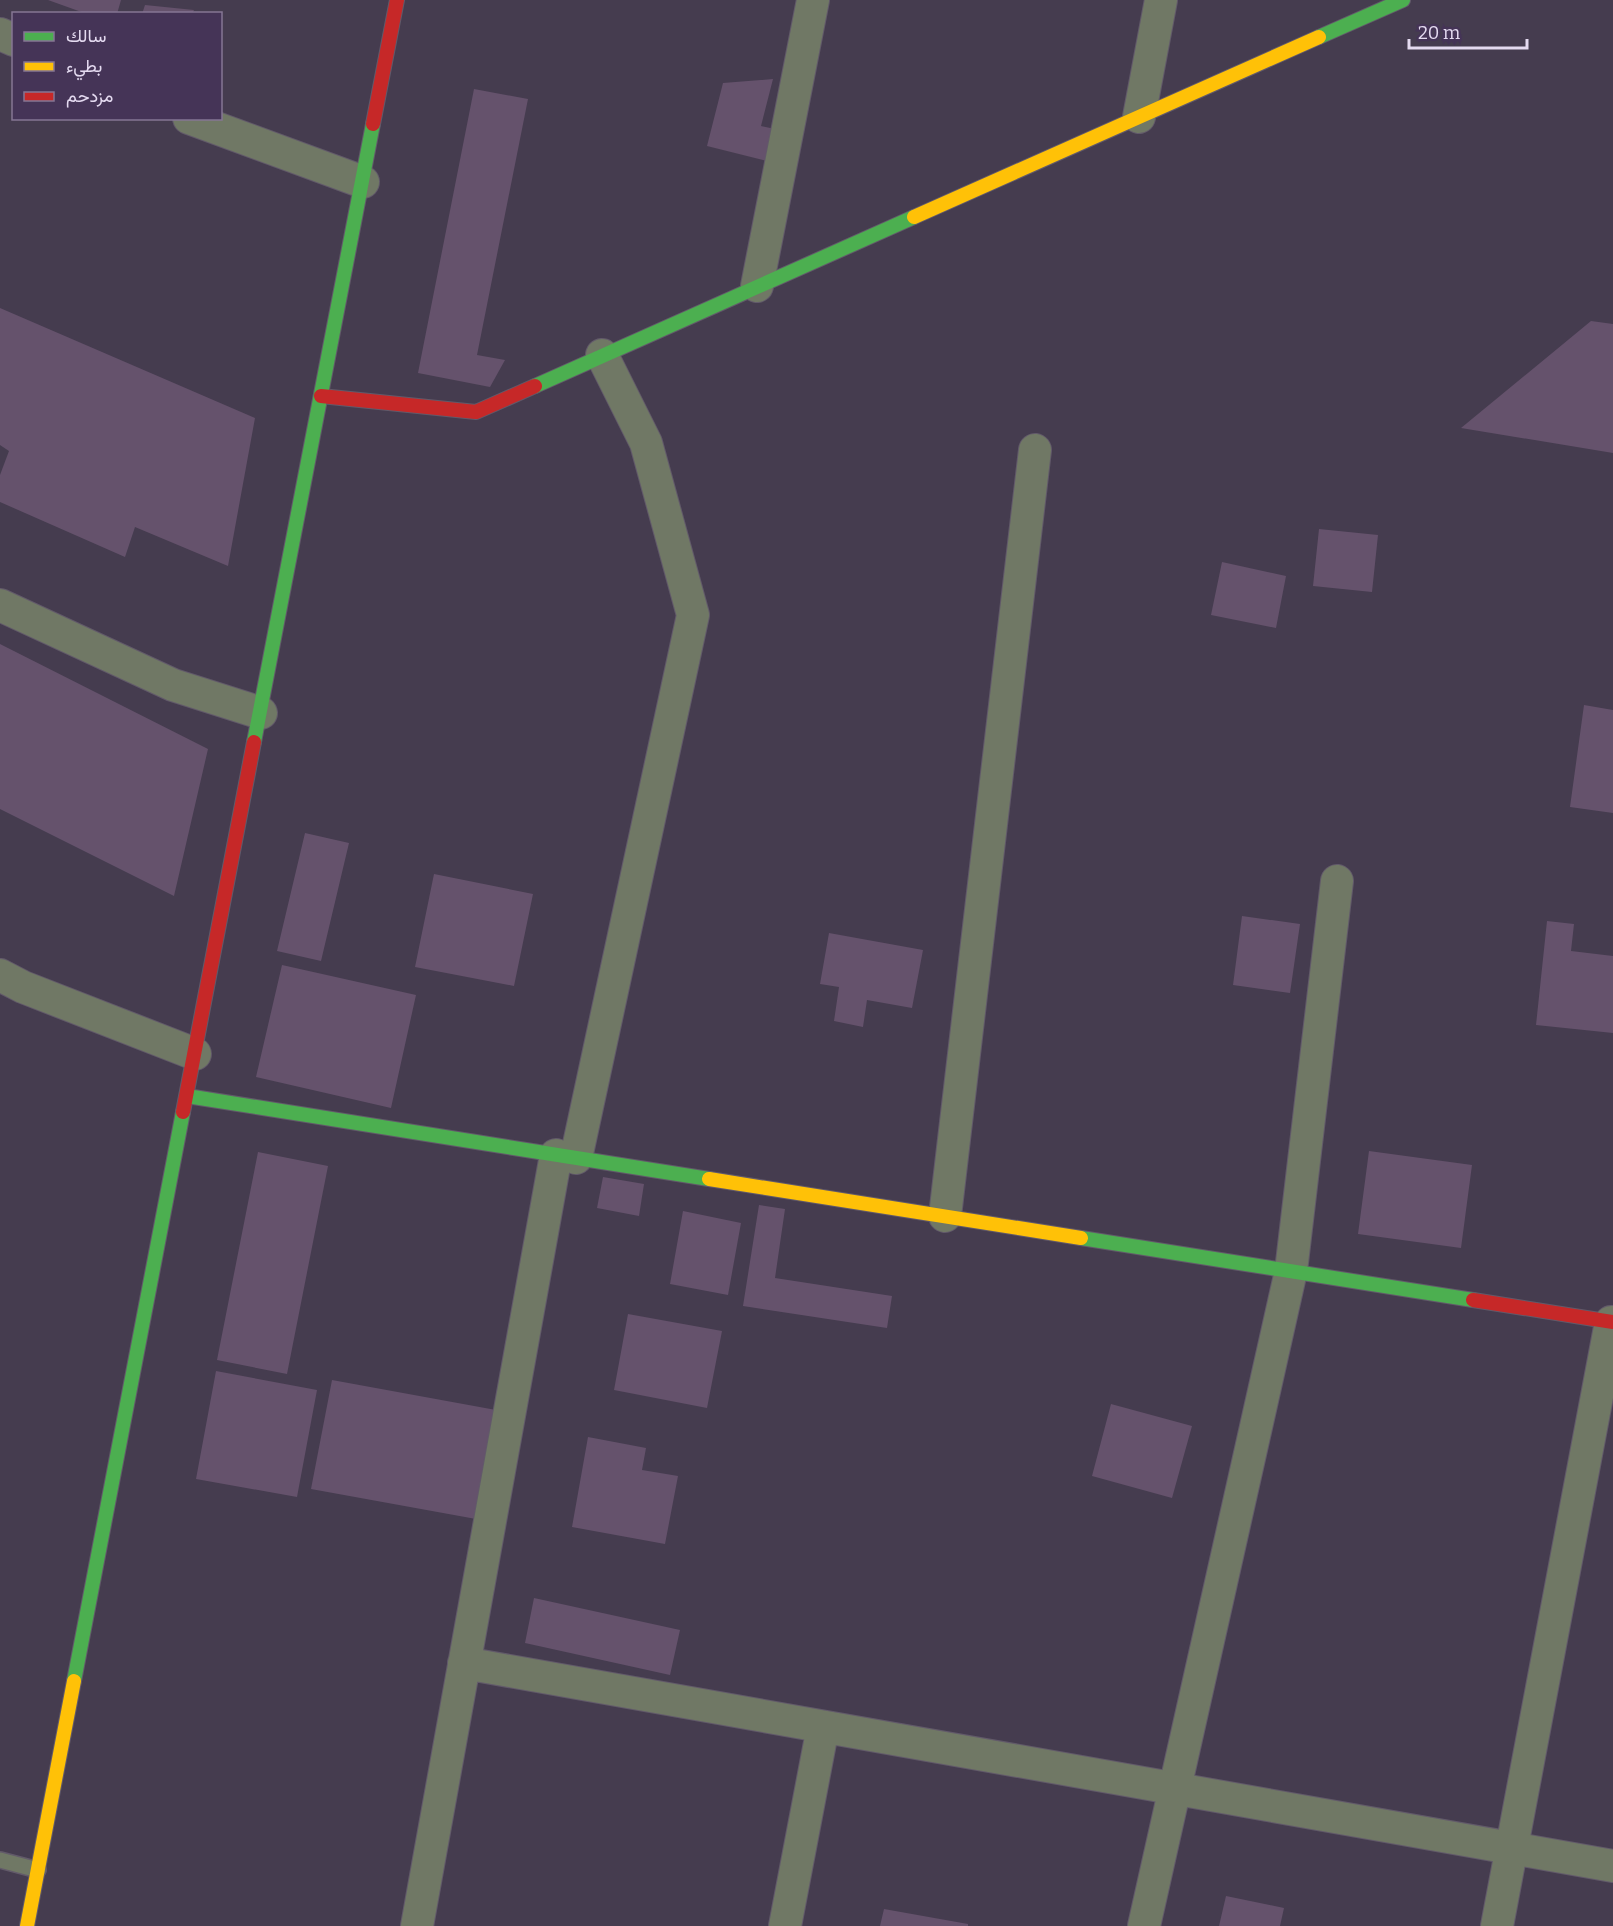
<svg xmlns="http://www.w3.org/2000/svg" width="1613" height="1926" font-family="Bitter,Vazirmatn,serif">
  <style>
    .building { fill: #65526c }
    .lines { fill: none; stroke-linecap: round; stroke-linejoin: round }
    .lane-casing { stroke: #625a6a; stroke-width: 18 }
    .street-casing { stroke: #625a6a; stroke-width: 34 }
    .fast-casing { stroke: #625a6a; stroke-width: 16 }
    .slow-casing { stroke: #625a6a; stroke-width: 16 }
    .jam-casing { stroke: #625a6a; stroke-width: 16 }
    .lane { stroke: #707865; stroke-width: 15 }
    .street { stroke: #707865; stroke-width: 32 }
    .fast { stroke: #4caf50; stroke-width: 14 }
    .slow { stroke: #ffc107; stroke-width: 14 }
    .jam { stroke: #c62828; stroke-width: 14 }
  </style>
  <rect width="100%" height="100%" fill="#453c4f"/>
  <path class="building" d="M 48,0 L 121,0 L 117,14 L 87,14 Z
    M 145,5 L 194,10 L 192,14 L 142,14 Z
    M 773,79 L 761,126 L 775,129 L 767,161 L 707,146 L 723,83 Z
    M 474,89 L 528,99 L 477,355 L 505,360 L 490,387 L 418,373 Z
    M 0,308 L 255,418 L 228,566 L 135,527 L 125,557 L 0,502 L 0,475 L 9,451 L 0,445 Z
    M 1591,321 L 1613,324 L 1613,453 L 1461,428 Z
    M 1319,529 L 1378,535 L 1372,592 L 1313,586 Z
    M 1222,562 L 1286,576 L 1276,628 L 1211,615 Z
    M 0,644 L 208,749 L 174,896 L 0,809 Z
    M 1584,705 L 1613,710 L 1613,813 L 1570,807 Z
    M 305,833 L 349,843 L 321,961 L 277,951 Z
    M 434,874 L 533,894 L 514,986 L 415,967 Z
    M 1242,916 L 1300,924 L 1290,993 L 1233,985 Z
    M 1547,921 L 1574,924 L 1571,951 L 1613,956 L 1613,1033 L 1536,1025 Z
    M 829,933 L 923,950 L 912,1008 L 867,1000 L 863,1027 L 834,1021 L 839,987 L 820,984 Z
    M 282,965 L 416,995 L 391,1108 L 256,1077 Z
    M 1369,1151 L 1472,1165 L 1461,1248 L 1358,1234 Z
    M 258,1152 L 328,1166 L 287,1374 L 217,1360 Z
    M 603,1177 L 644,1184 L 639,1216 L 597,1208 Z
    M 759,1205 L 785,1209 L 775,1278 L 892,1296 L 887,1328 L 743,1306 Z
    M 683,1211 L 741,1223 L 728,1295 L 670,1284 Z
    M 628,1314 L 722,1331 L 707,1408 L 614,1390 Z
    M 216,1371 L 317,1390 L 297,1497 L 196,1479 Z
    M 332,1380 L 496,1410 L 476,1519 L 311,1489 Z
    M 1111,1404 L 1192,1426 L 1172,1498 L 1092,1476 Z
    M 588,1437 L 646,1448 L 642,1470 L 678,1476 L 665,1544 L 572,1527 Z
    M 534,1598 L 680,1630 L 670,1675 L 525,1643 Z
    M 1226,1896 L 1284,1908 L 1280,1926 L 1219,1926 Z
    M 884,1909 L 968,1924 L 968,1926 L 880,1926 Z"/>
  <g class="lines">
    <defs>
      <path id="lane" d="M 0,1860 L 38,1870"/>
      <path id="street" d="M 0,34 L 14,40
        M 1139,117 L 1161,0
        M 189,118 L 363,182
        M 757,286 L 813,0
        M 0,605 L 173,685 L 261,713
        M 0,975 L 23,987 L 195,1054
        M 576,1158 L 693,615 L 646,443 L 602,355
        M 945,1216 L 1035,450
        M 464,1663 L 1613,1866
        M 417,1926 L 556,1155
        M 785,1926 L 823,1727
        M 1144,1926 L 1291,1271 L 1337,881
        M 1497,1926 L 1611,1322"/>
      <path id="fast" d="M 1319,37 L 1403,0
        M 535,386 L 914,217
        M 254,742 L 373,124
        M 187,1096 L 709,1179
        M 1081,1238 L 1473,1300
        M 74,1681 L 183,1112"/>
      <path id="slow" d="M 914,217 L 1319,37
        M 709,1179 L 1081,1238
        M 27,1926 L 74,1681"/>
      <path id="jam" d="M 373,124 L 397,0
        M 321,396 L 476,412 L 535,386
        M 183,1112 L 254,742
        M 1473,1300 L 1613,1322"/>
    </defs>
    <use href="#lane" class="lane-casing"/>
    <use href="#street" class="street-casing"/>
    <use href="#fast" class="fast-casing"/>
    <use href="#slow" class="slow-casing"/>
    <use href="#jam" class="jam-casing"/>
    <use href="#lane" class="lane"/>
    <use href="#street" class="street"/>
    <use href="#fast" class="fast"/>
    <use href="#slow" class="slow"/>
    <use href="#jam" class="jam"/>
  </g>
  <rect x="12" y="12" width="210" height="108" fill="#453457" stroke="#857694" stroke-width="1.5"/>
  <rect x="24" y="32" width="30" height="9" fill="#4caf50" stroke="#857694" stroke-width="1.5"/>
  <text x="66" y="42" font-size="18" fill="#e4daf0">سالك</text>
  <rect x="24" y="62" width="30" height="9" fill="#ffc107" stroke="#857694" stroke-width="1.5"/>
  <text x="66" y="72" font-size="18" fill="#e4daf0">بطيء</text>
  <rect x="24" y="92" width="30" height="9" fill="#c62828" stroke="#857694" stroke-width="1.5"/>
  <text x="66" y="102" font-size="18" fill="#e4daf0">مزدحم</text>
  <path d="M1409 39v9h118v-9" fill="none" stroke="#e4daf0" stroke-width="3"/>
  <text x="1418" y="39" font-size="18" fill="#e4daf0" stroke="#453457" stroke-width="4.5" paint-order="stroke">20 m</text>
</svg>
